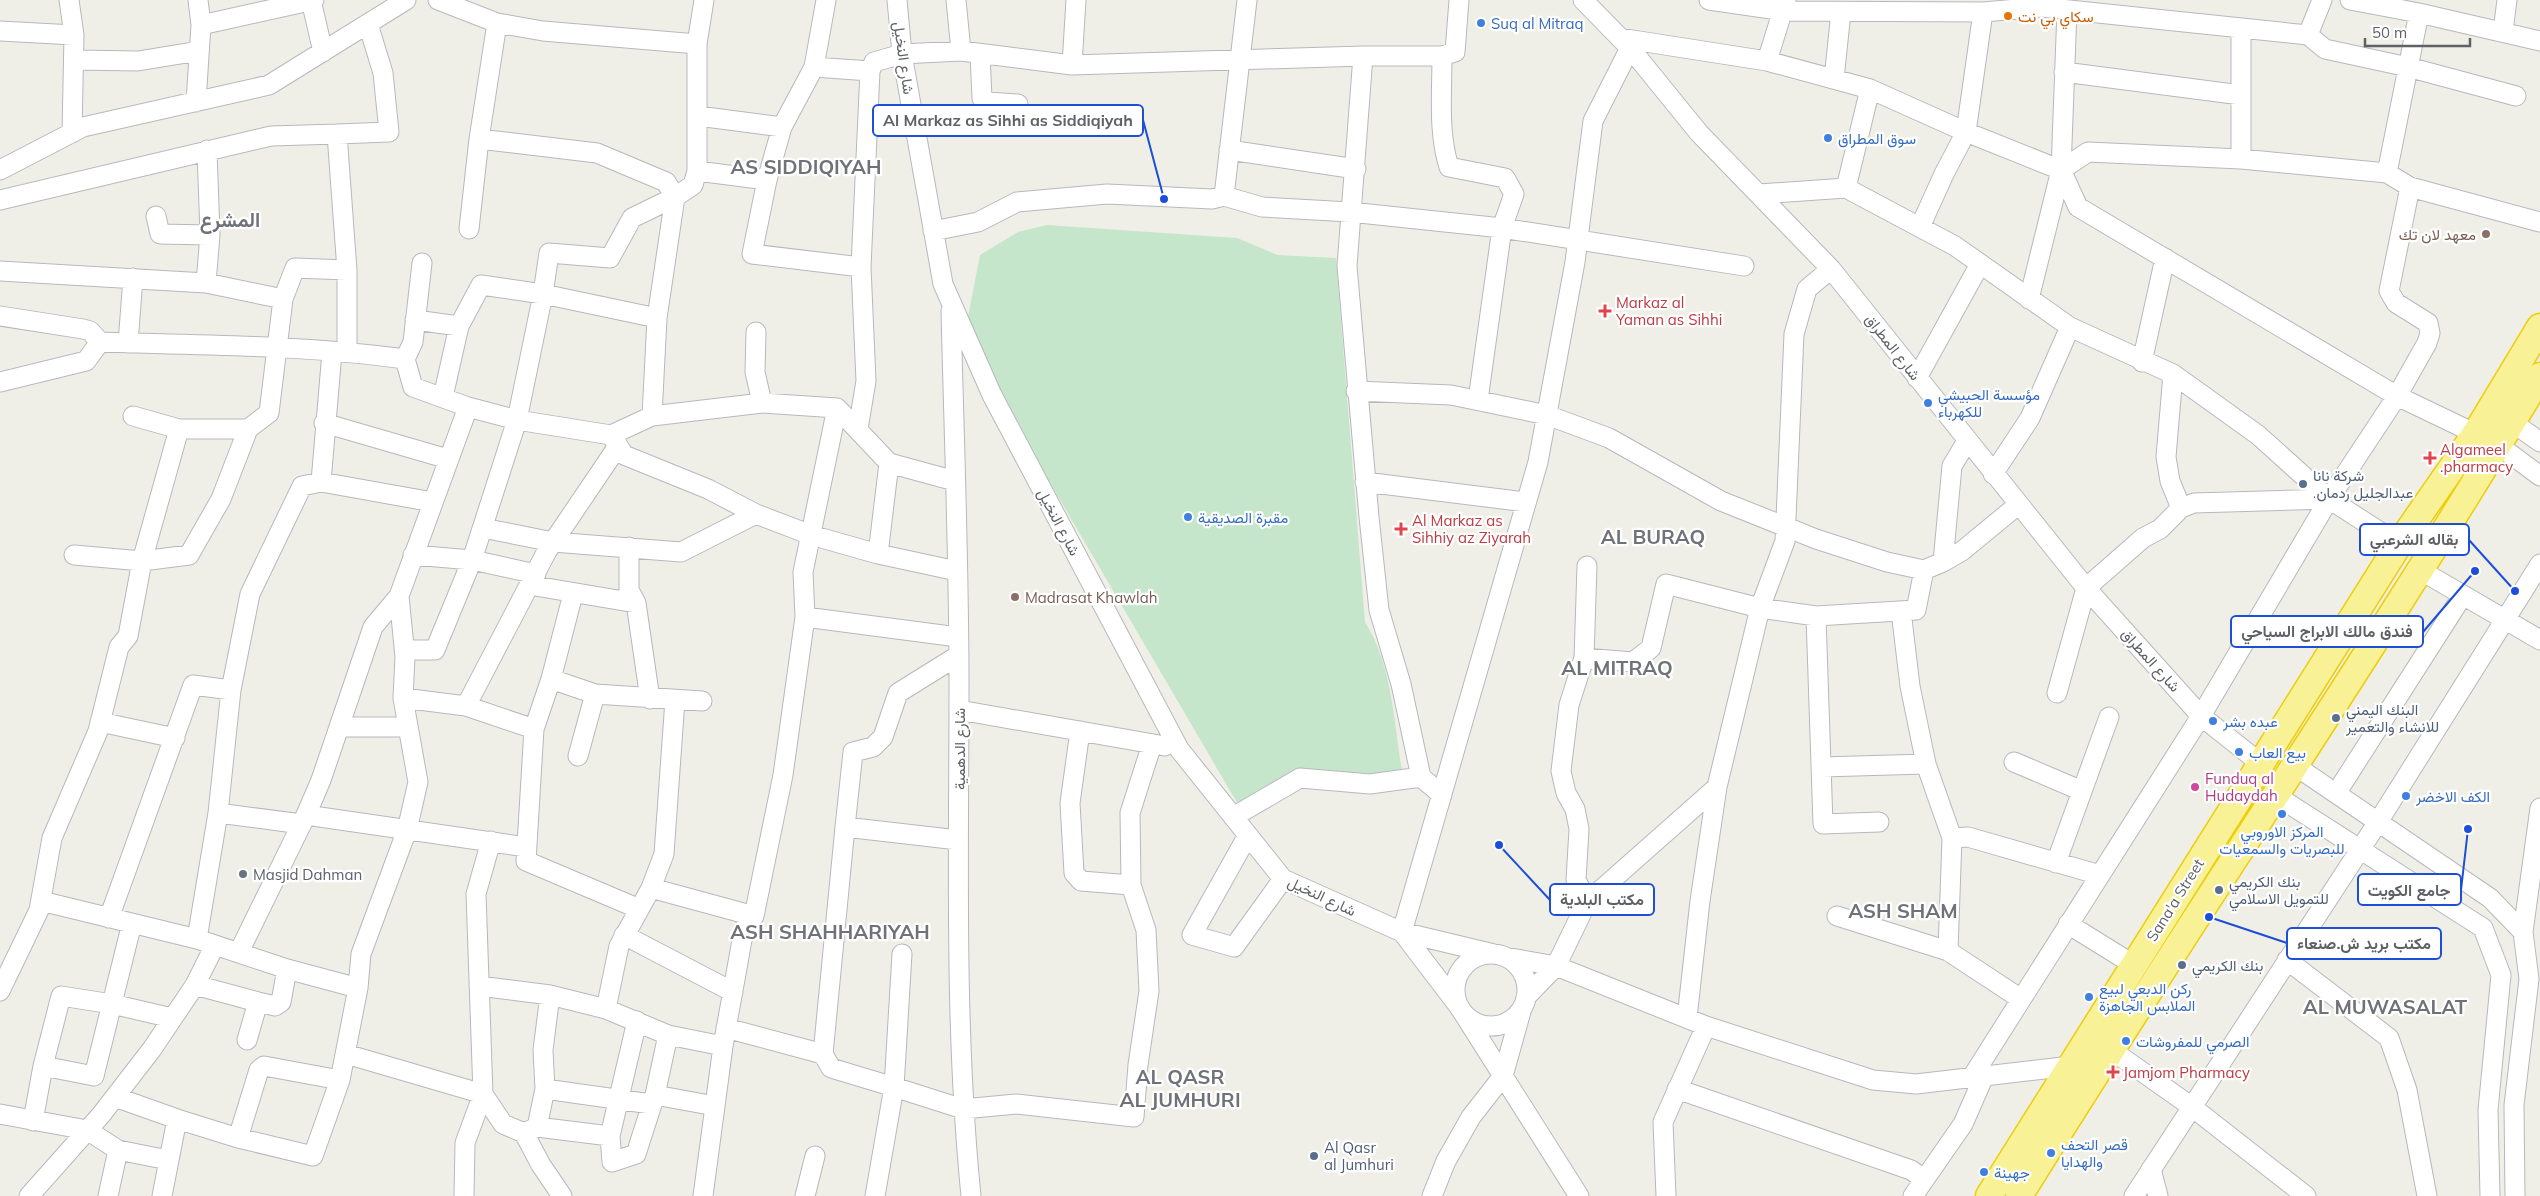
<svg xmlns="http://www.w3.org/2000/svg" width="2540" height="1196" font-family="Mulish,Vazirmatn,sans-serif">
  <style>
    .green { fill: #c5e6ca }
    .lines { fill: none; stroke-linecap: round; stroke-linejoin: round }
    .minor-casing { stroke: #b7b8bd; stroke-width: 21 }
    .highway-casing { stroke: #eecd09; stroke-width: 29 }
    .minor { stroke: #fff; stroke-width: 19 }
    .highway { stroke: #f9f195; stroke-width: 26 }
    .food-dot { fill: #e8710a; stroke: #fff; stroke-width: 2 }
    .shop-dot { fill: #3f7fe0; stroke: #fff; stroke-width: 2 }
    .education-dot { fill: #8d6e63; stroke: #fff; stroke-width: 2 }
    .health-dot { fill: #e0444e; stroke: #fff; stroke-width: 2 }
    .service-dot { fill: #5c6f8a; stroke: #fff; stroke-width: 2 }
    .hotel-dot { fill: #d1479c; stroke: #fff; stroke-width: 2 }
    .worship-dot { fill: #6b7280; stroke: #fff; stroke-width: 2 }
    .labels { text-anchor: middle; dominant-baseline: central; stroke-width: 4.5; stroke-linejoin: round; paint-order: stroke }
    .food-label { font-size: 15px; fill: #c56008; stroke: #fff; text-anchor: start }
    .shop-label { font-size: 15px; fill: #366cbe; stroke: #fff; text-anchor: start }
    .street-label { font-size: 15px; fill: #5e6166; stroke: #fff }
    .education-label { font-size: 15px; fill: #785e54; stroke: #fff; text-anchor: end }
    .health-label { font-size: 15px; fill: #be3a42; stroke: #fff; text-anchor: start }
    .service-label { font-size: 15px; fill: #4e5e75; stroke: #fff; text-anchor: start }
    .hotel-label { font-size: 15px; fill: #b23c85; stroke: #fff; text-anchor: start }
    .worship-label { font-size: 15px; fill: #5b616d; stroke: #fff; text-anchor: start }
    .district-label { font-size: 20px; font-weight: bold; fill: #6f7278; stroke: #fff }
    .leader { fill: none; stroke: #1d4ed8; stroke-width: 2 }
    .callout-dot { fill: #1d4ed8; stroke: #fff; stroke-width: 2 }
    .callout { fill: #fff; stroke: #1d4ed8; stroke-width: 2 }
    .callout-label { font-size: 16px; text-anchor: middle; font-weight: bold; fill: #5e6166 }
  </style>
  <rect width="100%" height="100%" fill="#f0efe7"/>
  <path class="green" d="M 1047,225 L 1237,238 L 1278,255 L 1336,258 L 1365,622 C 1392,664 1394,723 1402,771 L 1388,789 L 1303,778 L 1239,806 L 994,387 L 967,322 L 980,255 L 1018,232 Z"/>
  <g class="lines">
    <defs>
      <path id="minor" d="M 69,0 L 74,35
        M 311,0 L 323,52
        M 438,0 L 497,23 L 543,31 L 697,44
        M 826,0 L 814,67 L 782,127 L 767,180 L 752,254 L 861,267
        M 897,0 L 902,54 L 943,284 L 992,395 L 1179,749 L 1283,879 L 1402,932 L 1494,954
        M 956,0 L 961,51
        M 1583,0 L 1630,48 L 1699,133 L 1831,269 L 2086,588 L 2201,716 L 2260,763
        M 1709,0 L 1784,11 L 1983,12 L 2041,7 L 2308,35 L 2322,0
        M 2350,0 L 2419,13 L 2540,41
        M 201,25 L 314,0
        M 0,31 L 74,35 L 72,133
        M 2503,31 L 2507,0
        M 2308,35 L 2325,49 L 2408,67 L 2516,96
        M 1620,38 L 1767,61 L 1870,89 L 1966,132 L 2061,170 L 2078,207 L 2397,396 L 2497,444 L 2540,476
        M 980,54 L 982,98 L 987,102 L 1018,104
        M 1363,56 L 1347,266 L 1369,517 L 1379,610 L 1401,684 L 1421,777 L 1442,795
        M 1442,56 C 1442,92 1438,133 1449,167 L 1505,178 L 1514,194 L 1502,228 L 1478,400
        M 74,60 L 138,61 L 199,51
        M 1767,61 L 1786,0
        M 1072,65 L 1076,0
        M 814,67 L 870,71
        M 2064,72 L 2241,95
        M 1834,79 L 1841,12
        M 196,102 L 201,25 L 198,0
        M 698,116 L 782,127
        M 1229,150 L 1356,169
        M 2241,159 L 2241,29
        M 0,170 L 83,127 L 269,85 L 406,0
        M 2061,170 L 2088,152 L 2241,159 L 2387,173 L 2410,187 L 2540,222
        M 697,171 L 767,180
        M 2387,173 L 2419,13
        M 1846,188 L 1870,89
        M 1759,194 L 1846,188 L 1955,246 L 2070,327 L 2173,374 L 2258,435 L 2329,499 L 2399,544
        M 1224,196 L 1262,207 L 1350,212 L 1502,228 L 1744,266
        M 0,200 L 271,136 L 337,134
        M 156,216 L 160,234 L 210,235
        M 1920,227 L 1944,174 L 1966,132 L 1983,12
        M 469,229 L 479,139 L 497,23
        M 933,231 L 978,222 L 1017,202 L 1107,194 L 1212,199 L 1224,196 L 1247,0
        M 0,271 L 206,283 L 283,299
        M 206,283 L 210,235 L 207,150
        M 2029,299 L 2061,170 L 2067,10
        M 951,311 C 954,436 959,560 959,685 C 959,855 954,1026 971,1196
        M 0,316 L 83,329 L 90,331 L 100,342 C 202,345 304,345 405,359 L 413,387 L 468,407 L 517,420 L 611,435 L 652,416 L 657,318 L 675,197 L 693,185 L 697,171 L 697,44 L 704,0
        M 415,320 L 459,326
        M 756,332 L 755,372 L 762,403
        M 128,343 L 133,278
        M 347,351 L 347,270
        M 405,359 L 413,342 L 422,263
        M 2142,362 L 2165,258
        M 2173,374 L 2166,457 L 2170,481 L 2181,508
        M 1917,378 L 1980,264
        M 0,382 L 86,361 L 100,342
        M 1356,391 L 1451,395 L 1547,415 L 1609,438 L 1721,501 L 1816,539 L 1887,562 L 1924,570
        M 443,397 L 459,326 L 481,285 L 543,294 L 549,253 L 610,258 L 632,218 L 675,197 L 666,182 L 597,153 L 479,139
        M 2502,415 L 2540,442
        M 133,416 L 179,429 L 248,429
        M 652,416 L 762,403 L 837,408 L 889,463 L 955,481
        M 324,423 L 448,459
        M 858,429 L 866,381 L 861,267 L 870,71 L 874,62 L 902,54 L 961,51 L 1072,65 L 1363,56 L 1442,56 L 1455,52 L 1459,0
        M 611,435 L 624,455 L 708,489 L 756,514 L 811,535 L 878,554 L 957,571
        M 1993,474 L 2030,418 L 2070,327
        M 321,482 L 332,352
        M 1365,482 L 1526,502
        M 483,528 L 553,542 L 681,552 L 756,514
        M 629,547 L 629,590 L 636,603 L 650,699
        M 878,554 L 889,463
        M 74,555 L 142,561 L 189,555 L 221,499 L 248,429 L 269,413 L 283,299 L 295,268 L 347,270 L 337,134 L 389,132 L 383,73 L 368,24
        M 413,555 L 472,560 L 536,574
        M 1943,562 L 1962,551 L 2018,505
        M 2420,570 L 2540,640
        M 529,585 L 636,603
        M 573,594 L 551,679 L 534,729 L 526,861 L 637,908
        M 1901,611 L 1910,686 L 1926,764 L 1952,838 L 1948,951
        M 1816,616 L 1823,824 L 1879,822
        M 805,617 L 958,637
        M 404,650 L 435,650 L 472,560 L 517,420 L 543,294 L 657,318
        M 1584,658 L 1633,662 L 1651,648 L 1666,584 L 1760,608 L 1816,616 L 1916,610 L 1924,570 L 1943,562 L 1952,466 L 1967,441
        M 551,679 L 595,694 L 702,701
        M 2057,693 L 2086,588 L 2143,538 L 2160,529 L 2181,508 L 2194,503 L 2329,499
        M 403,698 L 466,706 L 547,551 L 618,446
        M 466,706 L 534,729
        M 959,710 L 1165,746
        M 100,722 L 175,738
        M 339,727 L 407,727
        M 1080,731 L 1070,803 L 1074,873 L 1081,881 L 1131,885
        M 578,756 L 595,694
        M 2014,762 L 2082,791
        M 2294,765 L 2490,898 L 2523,932 L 2529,979 L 2514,1105 L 2515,1196
        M 1821,767 L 1926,764
        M 2337,792 L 2463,595
        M 2275,795 L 2483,928 L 2501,975 L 2488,1110 L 2490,1196
        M 218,813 L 302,824
        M 306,815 L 526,847
        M 1233,817 L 1300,778 L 1370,784 L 1421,777
        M 845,827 L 853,752 L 873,747 L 883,737 L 898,693 L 959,655
        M 1248,835 L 1192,935 L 1234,947 L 1283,879
        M 1952,838 L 1968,837 L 2100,875
        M 491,841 L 476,894 L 483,1094 L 503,1124 L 524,1133 L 537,1127 L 610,1136
        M 2056,863 L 2109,717
        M 651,888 L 664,854 L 675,700
        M 41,901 L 197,939 L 287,969 L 358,988
        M 1587,902 L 1576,880 L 1579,829 L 1575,809 L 1566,793 L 1561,771 L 1569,705 L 1584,658 L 1587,566
        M 1837,916 L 1948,951 L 2021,999
        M 109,918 L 193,685 L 231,690
        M 2068,924 L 2134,965
        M 1402,932 L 1538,462 L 1575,262 L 1593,121 L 1630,48
        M 1402,932 L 1460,1008 L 1579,1196
        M 2523,932 L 2540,808
        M 624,935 L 733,992
        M 197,939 L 218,813 L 231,690 L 250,594 L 302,486 L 321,482 L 433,502
        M 239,952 L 306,815 L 321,780 L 373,627 L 399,596 L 468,407
        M1455 990a36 36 0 1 1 72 0a36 36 0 1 1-72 0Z
        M 1505,957 L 1556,966 L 1706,1026 L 1873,1080 L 1916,1084 L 2071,1066
        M 2287,960 L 2389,1038 L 2407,1090 L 2427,1196
        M 195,985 L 258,1002
        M 479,986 L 550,995 L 606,1009 L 668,1035 L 723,1046
        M 0,991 L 39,910 L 52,838 L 98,731 L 119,647 L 128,636 L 142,561 L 179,429
        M 1526,997 L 1556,966 L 1587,902 L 1717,787
        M 606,1009 L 619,946 L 651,888 L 754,916
        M 1687,1018 L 1700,901 L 1717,787 L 1760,608 L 1785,541 L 1794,334 L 1807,289 L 1831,269
        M 637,1021 L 610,1136 L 612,1162 L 636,1154 L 655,1095 L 668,1035
        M 726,1028 L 823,1054 L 845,827 L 958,840
        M 247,1040 L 258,1002 L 275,1006 L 281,1002 L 287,969
        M 2110,1049 L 2192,1107 L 2306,1196
        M 346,1054 L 483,1094 L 465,1143 L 464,1196
        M 823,1054 L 831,1068 L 894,1087 L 902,954
        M 43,1066 L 94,1076 L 132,923
        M 1972,1077 L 2201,716 L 2329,499 L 2397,396 L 2427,343 L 2430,333 L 2428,323 L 2396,303 L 2389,291 L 2410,187
        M 545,1089 L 651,1104
        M 1677,1089 L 1911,1170 L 1924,1179
        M 655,1095 L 715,1106
        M 115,1097 L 177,1119
        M 0,1114 L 87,1130 L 118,1150 L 168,1160
        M 33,1121 L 43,1066 L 61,996 L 112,1004 L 172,1018
        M 537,1127 L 545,1089 L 543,1050 L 550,995
        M 524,1133 L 541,1165 L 562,1196
        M 238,1138 L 259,1070 L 264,1066 L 340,1080
        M 2151,1169 L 2158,1196
        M 29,1196 L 101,1115 L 152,1049 L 195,985 L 215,945
        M 108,1196 L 118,1150
        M 162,1196 L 177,1119 L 238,1138 L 313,1156 L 340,1080 L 358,988 L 361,954 L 407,830 L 418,782 L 403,698 L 405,657 L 399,596
        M 703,1196 L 723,1046 L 744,929 L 754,916 L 783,775 L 805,617 L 803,572 L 837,408
        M 805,1196 L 815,1156
        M 875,1196 L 894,1087 L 963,1109 L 1016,1104 L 1134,1117 L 1138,1065 L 1149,991 L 1146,930 L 1131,885 L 1130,813 L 1152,744
        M 1432,1196 L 1446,1161 L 1471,1117 L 1503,1076 L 1522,1008
        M 1666,1196 L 1663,1122 L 1706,1026
        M 1913,1196 L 1963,1124 L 1984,1076
        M 2134,1196 L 2378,822 L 2540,564"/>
      <path id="highway" d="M 1989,1196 L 2399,544 L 2476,433 L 2540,327
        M 2019,1196 C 2190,921 2373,653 2540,376"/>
    </defs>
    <use href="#minor" class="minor-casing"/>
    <use href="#highway" class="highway-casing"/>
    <use href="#minor" class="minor"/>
    <use href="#highway" class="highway"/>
  </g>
  <circle class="food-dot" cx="2008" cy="16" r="5"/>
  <g class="shop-dot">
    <circle cx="1481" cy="23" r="5"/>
    <circle cx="1828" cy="138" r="5"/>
    <circle cx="1928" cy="403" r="5"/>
    <circle cx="1188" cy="517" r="5"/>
    <circle cx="2213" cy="721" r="5"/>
    <circle cx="2239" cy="752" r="5"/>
    <circle cx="2406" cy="796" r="5"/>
    <circle cx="2282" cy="814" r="5"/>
    <circle cx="2089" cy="997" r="5"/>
    <circle cx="2126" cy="1041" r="5"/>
    <circle cx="2051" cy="1153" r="5"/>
    <circle cx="1984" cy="1172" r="5"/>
  </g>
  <g class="education-dot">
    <circle cx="2486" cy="234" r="5"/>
    <circle cx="1015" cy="597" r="5"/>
  </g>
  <g class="health-dot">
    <path d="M1602.5 303.5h5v5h5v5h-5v5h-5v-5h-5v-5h5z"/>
    <path d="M2427.5 450.5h5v5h5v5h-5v5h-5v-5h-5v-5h5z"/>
    <path d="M1398.5 521.5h5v5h5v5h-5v5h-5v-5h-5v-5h5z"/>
    <path d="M2110.5 1064.5h5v5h5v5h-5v5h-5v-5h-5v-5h5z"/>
  </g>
  <g class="service-dot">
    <circle cx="2303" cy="484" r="5"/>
    <circle cx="2336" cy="718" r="5"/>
    <circle cx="2219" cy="890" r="5"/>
    <circle cx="2182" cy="965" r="5"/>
    <circle cx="1314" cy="1156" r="5"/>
  </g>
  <circle class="hotel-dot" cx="2195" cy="787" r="5"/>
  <circle class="worship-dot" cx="243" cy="874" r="5"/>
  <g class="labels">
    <g class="food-label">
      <text x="2018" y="16">سكاي بي نت</text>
    </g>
    <g class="shop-label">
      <text x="1491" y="23">Suq al Mitraq</text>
      <text x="1838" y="138">سوق المطراق</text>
      <text x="1938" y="394">مؤسسة الحبيشي<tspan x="1938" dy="17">للكهرباء</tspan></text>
      <text x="1198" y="517">مقبرة الصديقية</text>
      <text x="2223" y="721">عبده بشر</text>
      <text x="2249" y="752">بيع العاب</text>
      <text x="2416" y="796">الكف الاخضر</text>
      <text x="2282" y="831" text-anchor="middle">المركز الاوروبي<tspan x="2282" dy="17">للبصريات والسمعيات</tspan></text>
      <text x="2099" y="988">ركن الدبعي لبيع<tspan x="2099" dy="17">الملابس الجاهزة</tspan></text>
      <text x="2136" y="1041">الصرمي للمفروشات</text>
      <text x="2061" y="1144">قصر التحف<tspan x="2061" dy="17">والهدايا</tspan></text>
      <text x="1994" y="1172">جهينة</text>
    </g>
    <g class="street-label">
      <text transform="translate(904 58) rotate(82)">شارع النخيل</text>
      <text transform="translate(1893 347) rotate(52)">شارع المطراق</text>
      <text transform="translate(1059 522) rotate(62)">شارع النخيل</text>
      <text transform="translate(2151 660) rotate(48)">شارع المطراق</text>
      <text transform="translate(959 749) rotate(-90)">شارع الدهمية</text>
      <text transform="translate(1322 896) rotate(25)">شارع النخيل</text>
      <text transform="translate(2175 900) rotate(-58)">Sana'a Street</text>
    </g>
    <g class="education-label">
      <text x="2476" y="234">معهد لان تك</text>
      <text x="1025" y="597" text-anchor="start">Madrasat Khawlah</text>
    </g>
    <g class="health-label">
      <text x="1616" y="302">Markaz al<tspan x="1616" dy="17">Yaman as Sihhi</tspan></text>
      <text x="2440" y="449">Algameel<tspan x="2440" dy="17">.pharmacy</tspan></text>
      <text x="1412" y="520">Al Markaz as<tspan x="1412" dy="17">Sihhiy az Ziyarah</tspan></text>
      <text x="2123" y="1072">Jamjom Pharmacy</text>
    </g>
    <g class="service-label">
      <text x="2313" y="475">شركة نانا<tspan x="2313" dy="17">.عبدالجليل ردمان</tspan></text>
      <text x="2346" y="709">البنك اليمني<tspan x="2346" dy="17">للانشاء والتعمير</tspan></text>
      <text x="2229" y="881">بنك الكريمي<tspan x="2229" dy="17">للتمويل الاسلامي</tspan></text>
      <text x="2192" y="965">بنك الكريمي</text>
      <text x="1324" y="1147">Al Qasr<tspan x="1324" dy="17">al Jumhuri</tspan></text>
    </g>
    <g class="hotel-label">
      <text x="2205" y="778">Funduq al<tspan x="2205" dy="17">Hudaydah</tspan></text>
    </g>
    <g class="worship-label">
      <text x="253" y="874">Masjid Dahman</text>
    </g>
    <g class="district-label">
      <text x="806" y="166">AS SIDDIQIYAH</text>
      <text x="230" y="219">المشرع</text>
      <text x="1653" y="536">AL BURAQ</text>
      <text x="1617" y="667">AL MITRAQ</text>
      <text x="1903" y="910">ASH SHAM</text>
      <text x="830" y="931">ASH SHAHHARIYAH</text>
      <text x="2385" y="1006">AL MUWASALAT</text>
      <text x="1180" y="1076">AL QASR<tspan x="1180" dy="23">AL JUMHURI</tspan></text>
    </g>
  </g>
  <path class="leader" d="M1164 199L1143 120M2515 591L2469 540M2475 571L2423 632M2468 829L2461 890M1499 845L1550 900M2209 917L2287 943"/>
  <g class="callout-dot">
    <circle cx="1164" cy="199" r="5"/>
    <circle cx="2515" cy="591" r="5"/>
    <circle cx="2475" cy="571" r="5"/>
    <circle cx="2468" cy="829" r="5"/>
    <circle cx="1499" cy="845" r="5"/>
    <circle cx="2209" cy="917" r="5"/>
  </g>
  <g class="callout">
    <rect x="873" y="105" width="270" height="31" rx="5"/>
    <rect x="2360" y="524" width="109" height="31" rx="5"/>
    <rect x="2231" y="616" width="192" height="31" rx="5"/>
    <rect x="2358" y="874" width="103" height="31" rx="5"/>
    <rect x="1550" y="884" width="104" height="31" rx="5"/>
    <rect x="2287" y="928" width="154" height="31" rx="5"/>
  </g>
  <g class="callout-label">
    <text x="1008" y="126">Al Markaz as Sihhi as Siddiqiyah</text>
    <text x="2414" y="545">بقاله الشرعبي</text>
    <text x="2327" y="637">فندق مالك الابراج السياحي</text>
    <text x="2409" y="896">جامع الكويت</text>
    <text x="1602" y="905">مكتب البلدية</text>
    <text x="2364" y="949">مكتب بريد ش.صنعاء</text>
  </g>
  <path d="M2365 38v8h105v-8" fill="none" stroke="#5e6166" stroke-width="2.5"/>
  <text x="2372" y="38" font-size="15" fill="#5e6166" stroke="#ffffff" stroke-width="4" paint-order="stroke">50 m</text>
</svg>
